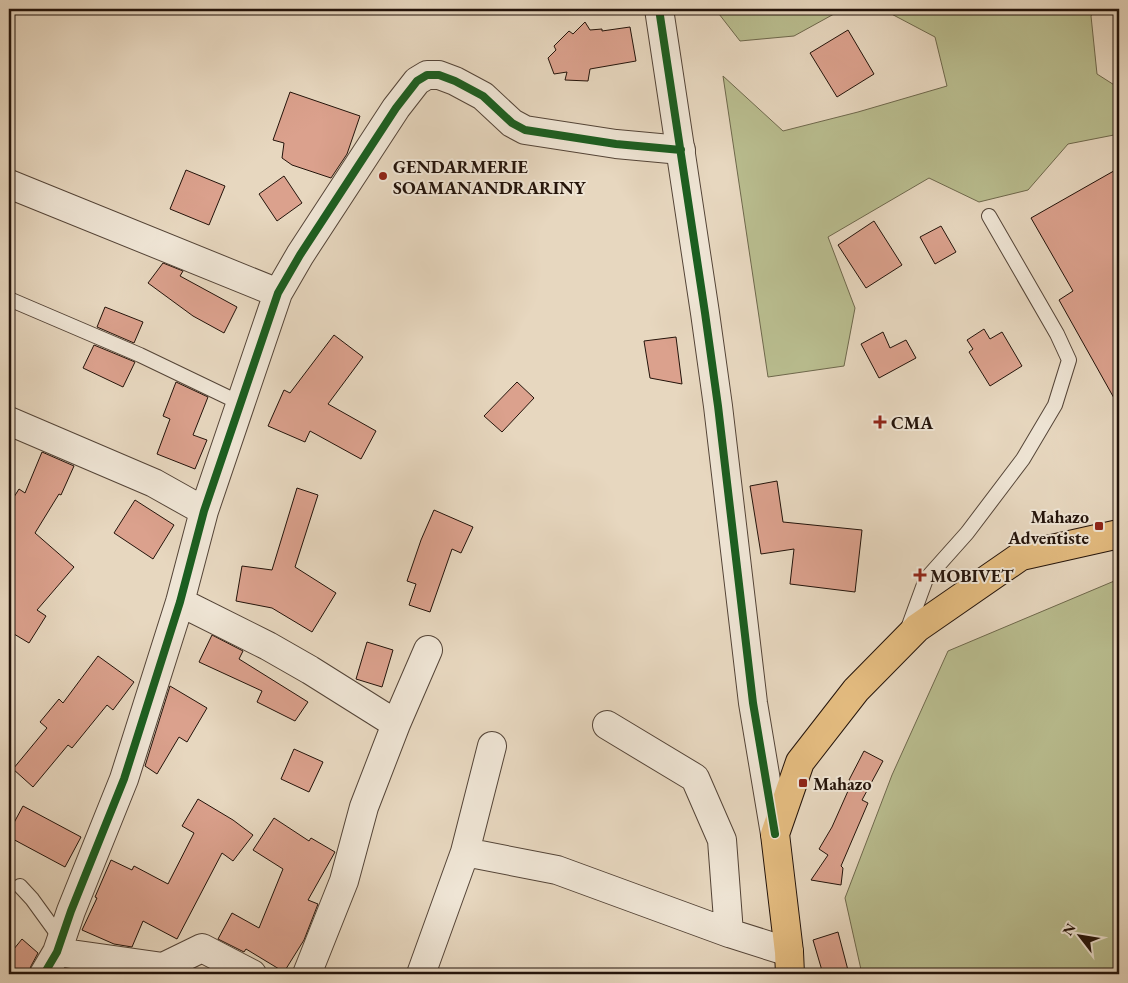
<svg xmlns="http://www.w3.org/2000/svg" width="1128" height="983" font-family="'EB Garamond',serif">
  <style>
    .green { fill: #b9bd8f; stroke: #6e684c }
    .building { fill: #dba18d; stroke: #23130a }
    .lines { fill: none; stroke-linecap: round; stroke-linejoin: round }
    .service-casing { stroke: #544437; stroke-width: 16 }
    .minor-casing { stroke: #544437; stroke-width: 30 }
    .tertiary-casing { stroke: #544437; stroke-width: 30 }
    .primary-casing { stroke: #23130a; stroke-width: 30 }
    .service { stroke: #efe5d5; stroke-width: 14 }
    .minor { stroke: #efe5d5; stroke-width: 28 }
    .tertiary { stroke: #efe5d5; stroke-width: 28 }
    .primary { stroke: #e4bc80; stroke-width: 28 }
    .cycleway-casing { stroke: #efe5d5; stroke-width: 11 }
    .cycleway { stroke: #1b5e20; stroke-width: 8 }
    .poi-dot { fill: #8f2418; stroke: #efe5d5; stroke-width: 2 }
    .labels { text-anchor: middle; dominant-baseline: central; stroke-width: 4; stroke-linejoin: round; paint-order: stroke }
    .poi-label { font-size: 18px; font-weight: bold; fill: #23130a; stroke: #efe5d5; text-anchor: start }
  </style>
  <rect width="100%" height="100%" fill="#e7d7bf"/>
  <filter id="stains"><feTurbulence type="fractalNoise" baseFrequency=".004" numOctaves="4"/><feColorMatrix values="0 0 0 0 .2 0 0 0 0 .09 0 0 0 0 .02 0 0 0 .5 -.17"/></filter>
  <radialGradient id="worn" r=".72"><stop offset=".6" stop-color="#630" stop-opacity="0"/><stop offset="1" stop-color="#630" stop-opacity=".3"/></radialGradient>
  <path class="green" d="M 718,9 L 843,9 L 794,36 L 740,41 L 719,14 Z
    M 882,9 L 1095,9 L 1091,16 L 1097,74 L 1119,88 L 1119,134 L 1068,144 L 1028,190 L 979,202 L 929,178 L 828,237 L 855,308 L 844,366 L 768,377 L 723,76 L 783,131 L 858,112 L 947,86 L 935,37 Z
    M 1119,579 L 1119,974 L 862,974 L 845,898 L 892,775 L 948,651 Z"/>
  <path class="building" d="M 585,22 L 590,30 L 602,29 L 602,31 L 630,27 L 636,61 L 590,69 L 588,81 L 565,80 L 567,72 L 554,74 L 548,58 L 556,50 L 554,46 L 569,31 L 573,34 Z
    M 848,30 L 874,74 L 837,97 L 810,53 Z
    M 290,92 L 360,116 L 347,154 L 331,178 L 292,165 L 282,158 L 284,143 L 273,140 Z
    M 1119,168 L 1119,407 L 1059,300 L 1073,291 L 1031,218 Z
    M 186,170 L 225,186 L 209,225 L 170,209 Z
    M 284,176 L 302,203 L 277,221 L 259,194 Z
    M 874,221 L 902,265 L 866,288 L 838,245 Z
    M 941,226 L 956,252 L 935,264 L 920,237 Z
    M 163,263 L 183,271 L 180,276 L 237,307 L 224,333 L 193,316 L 148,283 Z
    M 105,307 L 143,322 L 134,343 L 97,327 Z
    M 984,329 L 990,339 L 1002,332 L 1022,366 L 990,386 L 969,352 L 973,349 L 967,340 Z
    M 883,332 L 890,348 L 906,340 L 916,358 L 879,378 L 861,344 Z
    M 334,335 L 363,357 L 328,404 L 376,431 L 361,459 L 310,431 L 305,442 L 268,426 L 284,390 L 290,393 Z
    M 676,337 L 682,384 L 650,378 L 644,341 Z
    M 94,345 L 135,362 L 123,387 L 83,368 Z
    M 176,382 L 208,397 L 193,435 L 207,440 L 195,469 L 157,454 L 170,419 L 163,416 Z
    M 517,382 L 534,398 L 502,432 L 484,416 Z
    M 42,452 L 74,466 L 61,495 L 59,494 L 35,533 L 74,567 L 37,610 L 46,616 L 29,643 L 9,631 L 9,505 L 19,489 L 25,493 Z
    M 777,481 L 783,522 L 862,530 L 855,592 L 790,584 L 794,549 L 761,554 L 750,486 Z
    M 297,488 L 318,495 L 295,567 L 336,593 L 312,632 L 272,608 L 236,601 L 242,566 L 272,570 Z
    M 135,500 L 174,525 L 153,559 L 114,533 Z
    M 434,510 L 473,527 L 461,553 L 452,549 L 430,612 L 409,605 L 416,584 L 407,581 L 421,540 Z
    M 212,635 L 243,651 L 239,659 L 308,702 L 295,721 L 257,702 L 262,691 L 199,662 Z
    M 367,642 L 393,650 L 382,687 L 356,679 Z
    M 98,656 L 134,682 L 113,710 L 107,705 L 72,748 L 68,745 L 33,787 L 13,769 L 47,728 L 40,722 L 59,699 L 63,703 Z
    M 170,686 L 207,708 L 187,742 L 179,737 L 157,774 L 145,766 Z
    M 294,749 L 323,762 L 309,792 L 281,779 Z
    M 864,751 L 883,761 L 862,800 L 868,803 L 841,866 L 843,868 L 841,885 L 811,880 L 828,855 L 819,849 L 832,827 L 852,782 L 849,780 Z
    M 198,799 L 233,820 L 253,835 L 233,861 L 222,853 L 177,939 L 143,921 L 132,947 L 114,944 L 82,930 L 97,898 L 95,897 L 111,860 L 132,870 L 134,866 L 168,884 L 194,833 L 182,826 Z
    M 23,806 L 81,837 L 65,867 L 9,837 L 9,832 Z
    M 274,818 L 309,841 L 311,838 L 335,852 L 308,900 L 318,904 L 304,940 L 284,972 L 246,949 L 244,952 L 218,939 L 232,913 L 259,928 L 283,869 L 253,850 Z
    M 838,932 L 849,974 L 823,974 L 813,940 Z
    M 22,939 L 38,953 L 31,966 L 28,974 L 9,974 L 9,955 Z"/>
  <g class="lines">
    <defs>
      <path id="service" d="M 9,299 L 140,355 L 240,403
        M 907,631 L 926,579 L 967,533 L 1023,459 L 1055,405 L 1069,360 L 1057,334 L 989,216
        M 20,886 L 32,899 L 61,939"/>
      <path id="minor" d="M 9,184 L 278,293
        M 9,421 L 154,483 L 204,511
        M 180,602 L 268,646 L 310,670 L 396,724
        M 465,852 L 557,870 L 729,933 L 722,840 L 695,778 L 607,725
        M 729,933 L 789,952
        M 57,952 L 163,967 L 202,948 L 252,974
        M 44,974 L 57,952 L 71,911 L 124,779 L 180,602 L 204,511 L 278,293 L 300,255 L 396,108 L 417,81 L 427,75 L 439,75 L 455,81 L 483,96 L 512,123 L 525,130 L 616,144 L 681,150
        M 307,974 L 344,881 L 364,807 L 396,724 L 428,650
        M 421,974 L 465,852 L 492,746"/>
      <path id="tertiary" d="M 659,9 L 705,313 L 718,406 L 753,703 L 775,834"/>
      <path id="primary" d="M 790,974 L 789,952 L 775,834 L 800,762 L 856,690 L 917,628 L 1021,556 L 1119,534"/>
    </defs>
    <use href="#service" class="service-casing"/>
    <use href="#minor" class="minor-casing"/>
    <use href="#tertiary" class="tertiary-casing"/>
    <use href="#primary" class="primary-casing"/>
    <use href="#service" class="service"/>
    <use href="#minor" class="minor"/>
    <use href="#tertiary" class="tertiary"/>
    <use href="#primary" class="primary"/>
    <defs>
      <path id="cycleway" d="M 659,9 L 705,313 L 718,406 L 753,703 L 775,834
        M 44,974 L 57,952 L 71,911 L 124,779 L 180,602 L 204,511 L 278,293 L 300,255 L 396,108 L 417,81 L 427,75 L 439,75 L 455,81 L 483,96 L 512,123 L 525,130 L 616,144 L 681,150"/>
    </defs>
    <use href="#cycleway" class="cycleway-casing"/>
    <use href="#cycleway" class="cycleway"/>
  </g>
  <g class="poi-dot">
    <circle cx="383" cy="176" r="5"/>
    <path d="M877.5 414.5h5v5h5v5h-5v5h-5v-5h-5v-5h5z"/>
    <rect x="1094" y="521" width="10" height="10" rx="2.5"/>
    <path d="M917.5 567.5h5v5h5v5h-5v5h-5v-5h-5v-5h5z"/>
    <rect x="798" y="778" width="10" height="10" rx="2.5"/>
  </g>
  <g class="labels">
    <g class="poi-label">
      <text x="393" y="166">GENDARMERIE<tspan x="393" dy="21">SOAMANANDRARINY</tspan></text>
      <text x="891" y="422">CMA</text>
      <text x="1089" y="516" text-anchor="end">Mahazo<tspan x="1089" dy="21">Adventiste</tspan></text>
      <text x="930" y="575">MOBIVET</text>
      <text x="813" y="783">Mahazo</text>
    </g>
  </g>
  <rect width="1128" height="983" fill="none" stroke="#e7d7bf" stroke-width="30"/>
  <rect x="10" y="10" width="1108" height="963" fill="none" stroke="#23130a" stroke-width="2.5"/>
  <rect x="15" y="15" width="1098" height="953" fill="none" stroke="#23130a"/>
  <g transform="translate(1080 936) rotate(301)" stroke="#efe5d5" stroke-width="4" paint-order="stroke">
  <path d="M0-4L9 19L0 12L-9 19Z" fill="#23130a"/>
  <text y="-8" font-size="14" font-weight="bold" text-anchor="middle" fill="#23130a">N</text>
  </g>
  <rect width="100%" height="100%" filter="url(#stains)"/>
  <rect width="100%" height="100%" fill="url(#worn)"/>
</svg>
